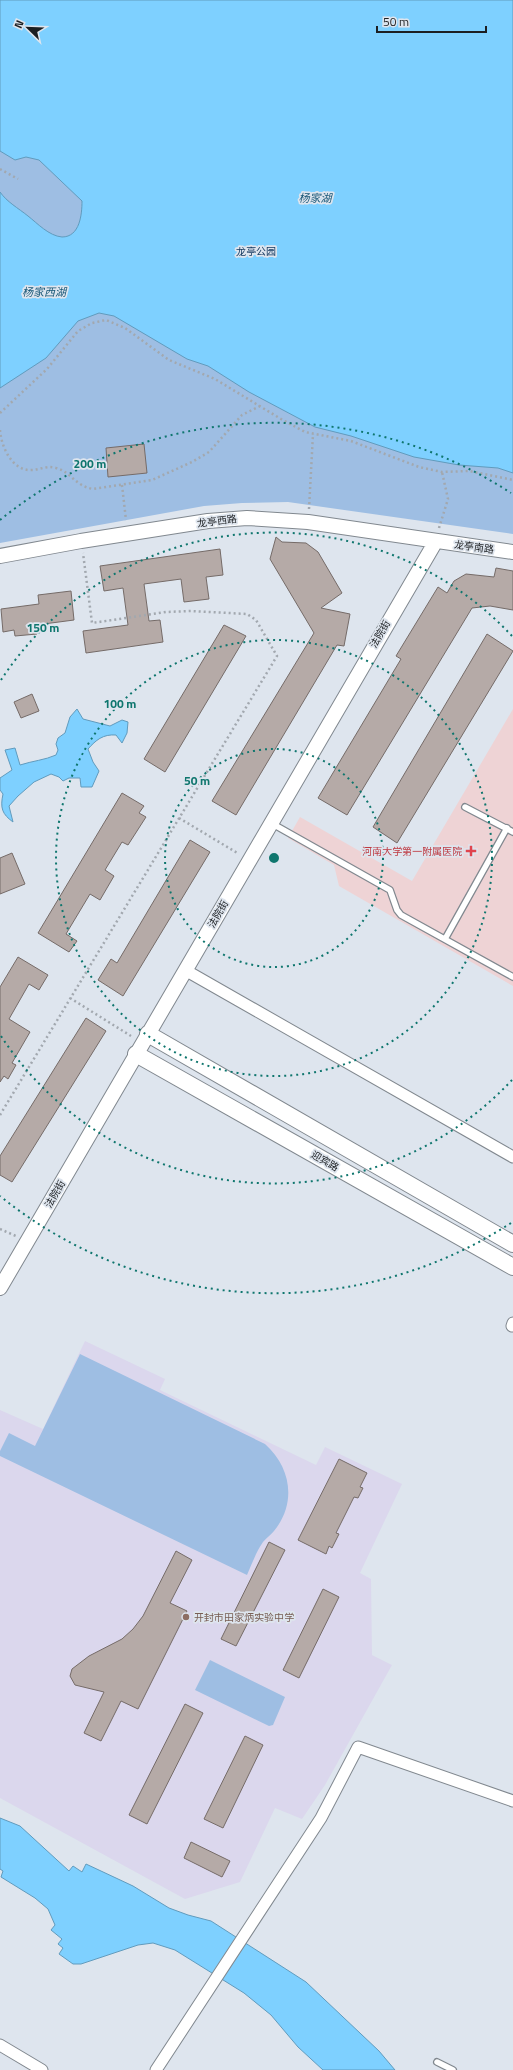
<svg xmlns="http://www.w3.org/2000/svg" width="513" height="2070" font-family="'Titillium Web','Noto Sans SC',sans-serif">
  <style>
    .education { fill: #dbd7ed }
    .medical { fill: #eed3d5 }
    .green { fill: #9ebee3 }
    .water { fill: #7ed0ff; stroke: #619bbd }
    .building { fill: #b5aaa7; stroke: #756b68 }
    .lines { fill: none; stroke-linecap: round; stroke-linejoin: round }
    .service-casing { stroke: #81888f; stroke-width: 8 }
    .minor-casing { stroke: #81888f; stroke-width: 13 }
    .tertiary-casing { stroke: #81888f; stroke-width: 16 }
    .secondary-casing { stroke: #81888f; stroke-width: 18 }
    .path { stroke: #a2a8af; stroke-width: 2.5; stroke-dasharray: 2 3; stroke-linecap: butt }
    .service { stroke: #fff; stroke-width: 5.5 }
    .minor { stroke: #fff; stroke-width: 11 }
    .tertiary { stroke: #fff; stroke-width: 14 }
    .secondary { stroke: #fff; stroke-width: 16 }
    .ring { fill: none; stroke: #0f766e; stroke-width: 2; stroke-dasharray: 2 4 }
    .health-dot { fill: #e0444e; stroke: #dee5ee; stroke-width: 1.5 }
    .education-dot { fill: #8d6e63; stroke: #dee5ee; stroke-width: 1.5 }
    .labels { text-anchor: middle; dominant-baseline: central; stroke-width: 3.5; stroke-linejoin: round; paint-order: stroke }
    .park-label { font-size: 10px; fill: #153960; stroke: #dee5ee }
    .street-label { font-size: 10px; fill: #1c1f22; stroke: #dee5ee }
    .health-label { font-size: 10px; fill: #be3a42; stroke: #dee5ee; text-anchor: end }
    .education-label { font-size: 10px; fill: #785e54; stroke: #dee5ee; text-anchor: start }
    .water-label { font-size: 11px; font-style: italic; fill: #175676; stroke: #dee5ee }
    .centre { fill: #0f766e; stroke: #dee5ee; stroke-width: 2 }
    .ring-label { font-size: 12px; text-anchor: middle; font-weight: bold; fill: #0f766e; stroke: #dee5ee; stroke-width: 3.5; stroke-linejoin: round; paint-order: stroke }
  </style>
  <rect width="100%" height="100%" fill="#dee5ee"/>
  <path class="education" d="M 85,1341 L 165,1379 L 160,1390 L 316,1465 L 325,1447 L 402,1484 L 360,1573 L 371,1579 L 372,1655 L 392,1665 L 325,1785 L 302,1819 L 275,1808 L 240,1882 L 185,1899 L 0,1798 L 0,1410 L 43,1429 Z"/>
  <path class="medical" d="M 513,709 L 513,986 L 339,886 L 334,865 L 288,838 L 300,817 L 412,881 Z"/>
  <path class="green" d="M 0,0 L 513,0 L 513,534 L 288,502 L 242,503 L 204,506 L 0,543 Z
    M 80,1354 L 265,1444 C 291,1467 297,1503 274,1531 C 271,1535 266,1538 263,1542 C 256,1552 252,1564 247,1575 L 0,1456 L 0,1451 L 9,1433 L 35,1446 Z
    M 210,1660 L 285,1697 L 273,1725 L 269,1726 L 195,1690 Z"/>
  <path class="water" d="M 0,0 L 513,0 L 513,473 L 498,468 L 459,465 L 414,457 L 351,436 L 315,427 L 249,392 L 208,366 L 187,359 L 114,316 L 99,313 L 78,321 L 46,358 L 0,388 L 0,192 C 7,202 18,208 28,216 C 37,223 49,236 62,237 C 80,237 82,214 82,201 L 39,160 L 26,157 L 15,160 L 0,151 Z
    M 77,709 L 83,719 L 110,726 L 122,720 L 128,722 L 127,733 L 122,743 L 116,735 C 103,734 96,740 88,749 L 93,762 L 99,771 L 92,787 L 81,787 L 80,778 L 69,778 L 63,781 L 59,777 L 51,774 L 34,782 L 18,796 L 9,806 L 13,822 C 2,814 0,808 3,794 L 0,790 L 0,778 L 12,770 L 5,750 L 15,748 L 20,765 C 32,761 45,760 56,755 L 58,750 L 56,744 L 58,738 L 65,733 L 70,717 Z
    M 0,1818 L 20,1826 L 69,1871 L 73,1866 L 82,1872 L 86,1864 L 133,1886 L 169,1908 L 188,1915 L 211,1921 L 306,1982 L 379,2051 L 395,2070 L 323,2070 L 298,2047 L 271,2015 L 244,1993 L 175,1950 L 153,1943 L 138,1945 L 81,1964 L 73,1964 L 59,1954 L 63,1948 L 58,1944 L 62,1939 L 51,1930 L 55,1925 L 48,1909 L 35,1898 L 1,1877 L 3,1871 L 0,1869 Z"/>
  <path class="building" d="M 144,444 L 147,473 L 108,477 L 106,448 Z
    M 276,537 L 282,542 L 306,543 L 318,552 L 342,593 L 321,608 L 350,614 L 344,646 L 337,645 L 236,815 L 212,801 L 314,633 L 270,559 Z
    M 220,549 L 223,575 L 206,577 L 209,599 L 184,602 L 181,579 L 144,584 L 149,621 L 160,620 L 163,642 L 86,653 L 83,631 L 128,625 L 123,588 L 104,591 L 100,566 Z
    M 496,568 L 513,571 L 513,610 L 490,606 L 472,608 L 347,815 L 318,798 L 401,659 L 396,656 L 438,587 L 447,593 L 454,581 L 466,574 L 494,577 Z
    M 71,591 L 74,620 L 36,625 L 37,634 L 15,636 L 14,630 L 3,632 L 1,609 L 39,604 L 38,595 Z
    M 224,625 L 246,636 L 165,772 L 144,759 Z
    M 487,634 L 513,651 L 397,843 L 373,827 Z
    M 32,694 L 39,711 L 21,718 L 14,702 Z
    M 122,793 L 144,806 L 139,813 L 146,817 L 128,845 L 122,842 L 105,870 L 114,876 L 100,900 L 90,894 L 66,934 L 77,941 L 69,952 L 38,933 Z
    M 190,840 L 210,852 L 123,996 L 98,980 L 111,959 L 117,963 Z
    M 12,853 L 25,884 L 0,894 L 0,858 Z
    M 18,957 L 48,975 L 39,990 L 29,984 L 9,1019 L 30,1032 L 12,1063 L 16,1065 L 8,1079 L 4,1076 L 0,1082 L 0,987 Z
    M 86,1018 L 106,1031 L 12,1182 L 0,1175 L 0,1156 Z
    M 339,1459 L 367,1473 L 360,1487 L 363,1488 L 358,1498 L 354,1497 L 336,1533 L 339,1534 L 332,1548 L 329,1546 L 326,1554 L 298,1540 Z
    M 269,1542 L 285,1550 L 236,1646 L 221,1639 Z
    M 176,1551 L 192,1560 L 170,1603 L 187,1611 L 138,1709 L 121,1701 L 101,1741 L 84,1733 L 104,1692 L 75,1685 L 70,1676 L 72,1669 L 89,1656 L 122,1639 L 133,1629 L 143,1616 Z
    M 323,1589 L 339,1597 L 299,1678 L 283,1670 Z
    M 185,1704 L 203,1713 L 147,1824 L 129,1815 Z
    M 245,1736 L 263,1745 L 223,1828 L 204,1819 Z
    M 191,1842 L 230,1861 L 222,1877 L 184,1858 Z"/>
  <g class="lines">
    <defs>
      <path id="service" d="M 465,807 L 513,832
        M 271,823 L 390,890 L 397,910 L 401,915 L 513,977
        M 445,939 L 507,828
        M 437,2062 L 453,2070"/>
      <path id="minor" d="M 185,970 L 513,1157
        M 512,1326 L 513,1323
        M 0,2045 L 42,2070
        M 156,2070 L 321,1818 L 358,1747 L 513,1801"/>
      <path id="tertiary" d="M 0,556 L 81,541 L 208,521 L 247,518 L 308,522 L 513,552
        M 0,1288 L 436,541"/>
      <path id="secondary" d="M 148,1034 L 513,1244
        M 136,1054 L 513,1267"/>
    </defs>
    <use href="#service" class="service-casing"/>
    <use href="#minor" class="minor-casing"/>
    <use href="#tertiary" class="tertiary-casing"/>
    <use href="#secondary" class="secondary-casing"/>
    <path class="path" d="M 0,169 L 18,179
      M 0,413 L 47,369 L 78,331 L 92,323 L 106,320 L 125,328 L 169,360 L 215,379 L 281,419 L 305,432 L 351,441 L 419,467 L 442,472 L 469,471 L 513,480
      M 0,430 C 1,446 12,471 31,470 C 40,470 47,465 56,468 C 70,471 75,486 93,489 L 152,480 L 192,462 L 209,452 L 242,415 L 260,406
      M 122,485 L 126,520
      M 309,509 L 313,434
      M 439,528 L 448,499 L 442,472
      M 179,818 L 239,854
      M 70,998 L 131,1036
      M 0,1115 L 277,656 L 256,620 L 247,614 L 191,611 L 166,612 L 92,623 L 83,553
      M 0,1229 L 16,1236"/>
    <use href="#service" class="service"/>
    <use href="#minor" class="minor"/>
    <use href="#tertiary" class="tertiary"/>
    <use href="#secondary" class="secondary"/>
  </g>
  <g class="ring">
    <circle cx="274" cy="858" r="109"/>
    <circle cx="274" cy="858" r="218"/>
    <path d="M512 1080A326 326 0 0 1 1 1036M1 680A326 326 0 0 1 512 636"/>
    <path d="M511 1223A435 435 0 0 1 0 1196M0 520A435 435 0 0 1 511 493"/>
  </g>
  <path class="health-dot" d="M469 845h4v4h4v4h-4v4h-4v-4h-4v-4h4z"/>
  <circle class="education-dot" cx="186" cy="1617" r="4"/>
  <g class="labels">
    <g class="park-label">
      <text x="256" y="251">龙亭公园</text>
    </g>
    <g class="street-label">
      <text transform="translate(217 521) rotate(-7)">龙亭西路</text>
      <text transform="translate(474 547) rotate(8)">龙亭南路</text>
      <text transform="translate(380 634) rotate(-60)">法院街</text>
      <text transform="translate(218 914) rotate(-60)">法院街</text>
      <text transform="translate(325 1161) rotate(30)">迎宾路</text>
      <text transform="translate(55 1194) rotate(-60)">法院街</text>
    </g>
    <g class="health-label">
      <text x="462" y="851">河南大学第一附属医院</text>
    </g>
    <g class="education-label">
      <text x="194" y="1617">开封市田家炳实验中学</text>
    </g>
    <g class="water-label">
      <text x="315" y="198">杨家湖</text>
      <text x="44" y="292">杨家西湖</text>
    </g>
  </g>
  <circle cx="274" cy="858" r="6" class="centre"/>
  <g class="ring-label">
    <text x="90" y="468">200 m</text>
    <text x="43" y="632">150 m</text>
    <text x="120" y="708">100 m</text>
    <text x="197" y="785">50 m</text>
  </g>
  <g transform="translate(28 28) rotate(293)" stroke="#dee5ee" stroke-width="3" paint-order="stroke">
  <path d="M0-3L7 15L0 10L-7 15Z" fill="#1c1f22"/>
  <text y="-6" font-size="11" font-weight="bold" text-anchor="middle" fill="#1c1f22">N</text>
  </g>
  <path d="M377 26v6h109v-6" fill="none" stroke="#1c1f22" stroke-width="2"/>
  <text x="383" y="26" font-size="12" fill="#1c1f22" stroke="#dee5ee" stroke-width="3" paint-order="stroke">50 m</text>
</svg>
